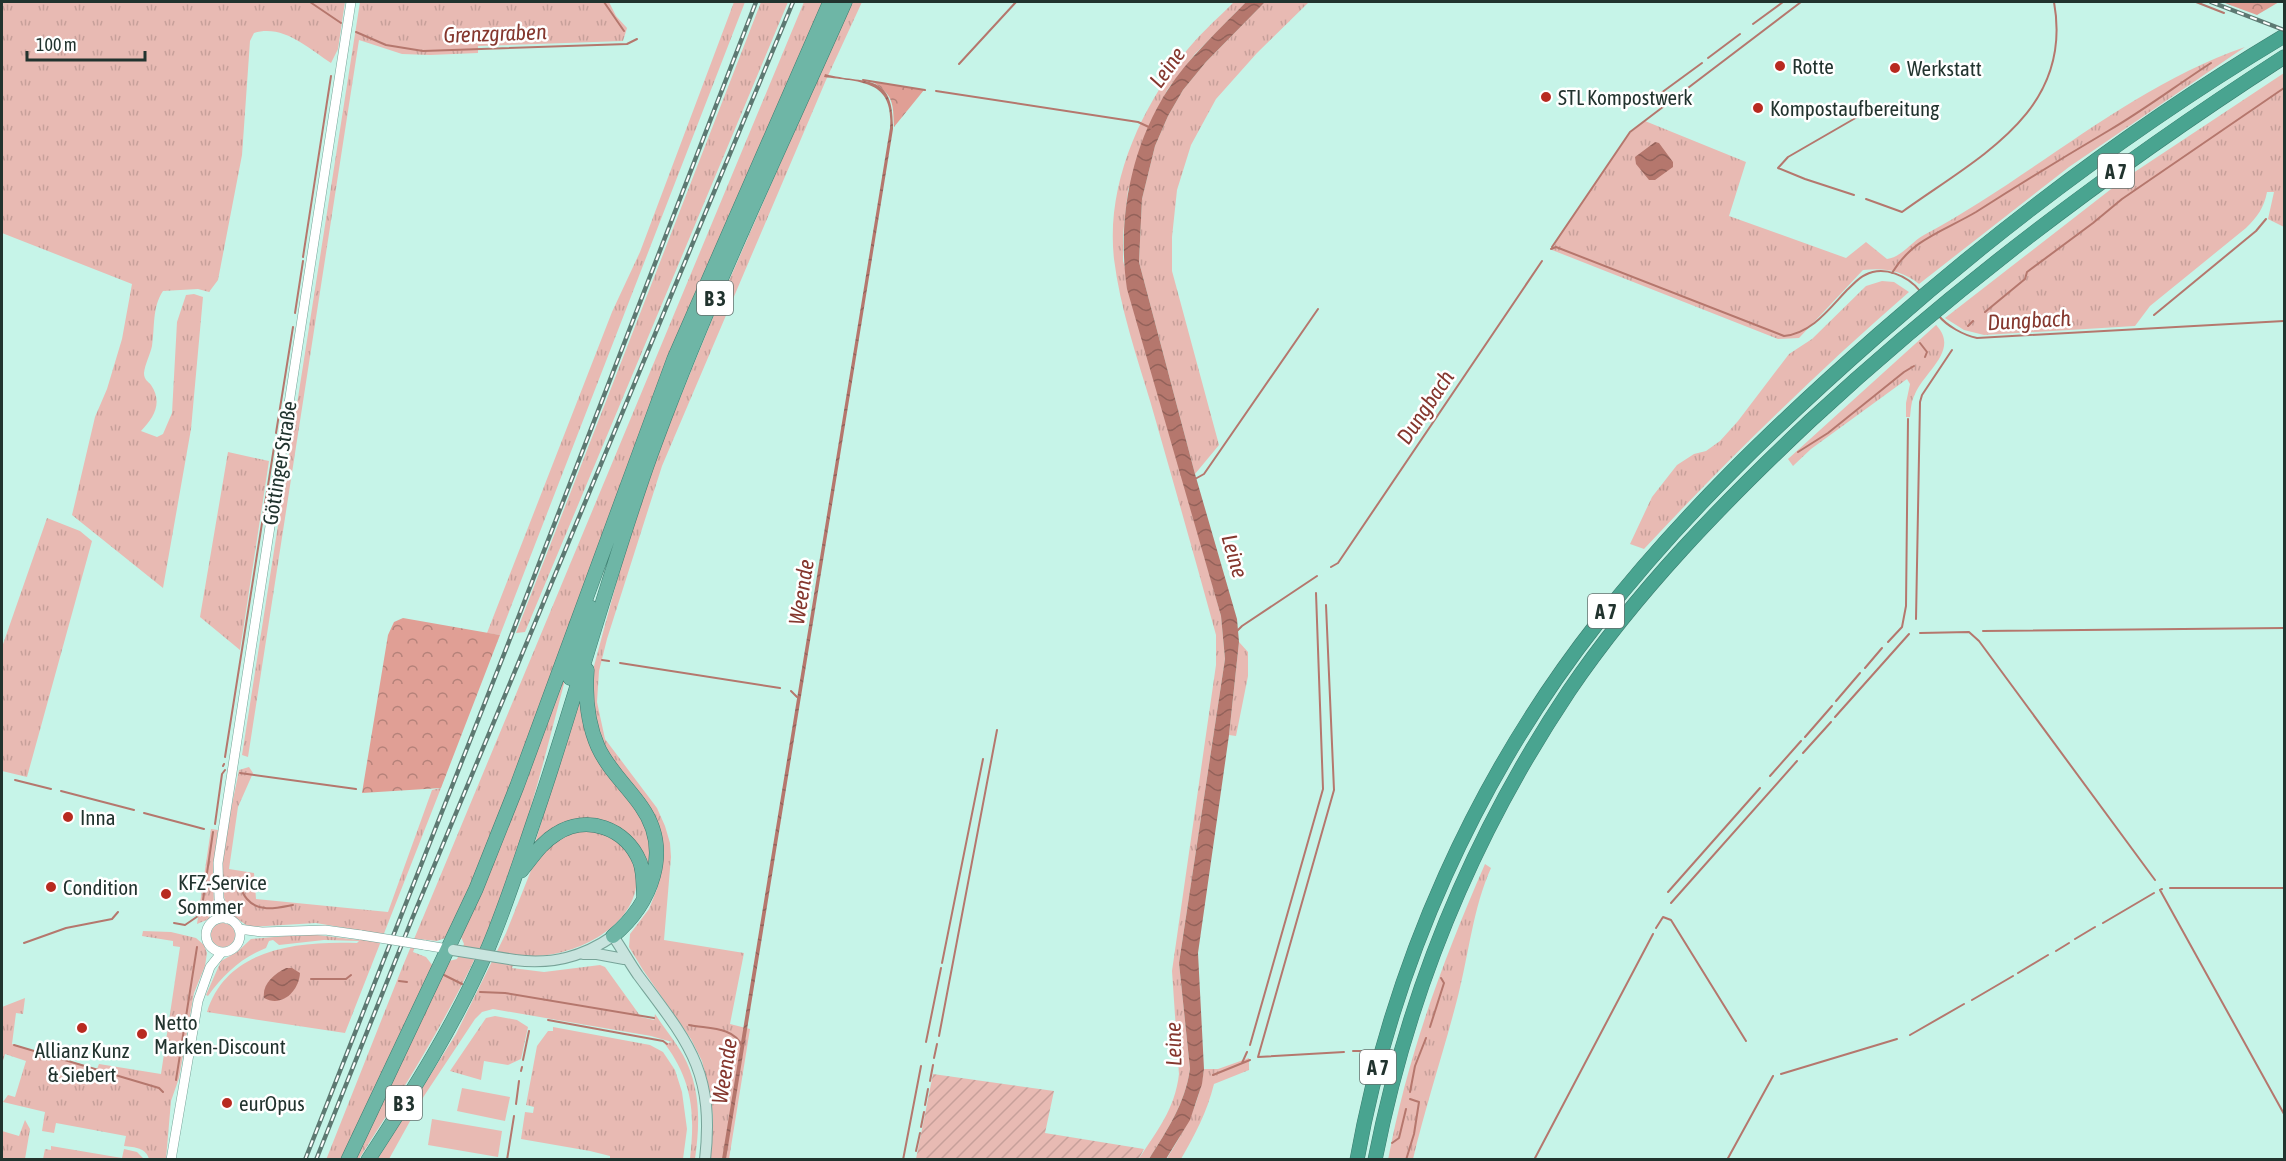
<svg xmlns="http://www.w3.org/2000/svg" width="2286" height="1161" font-family="'Asap Condensed',sans-serif">
  <style>
    .grass { fill: url(#grass-tufts) }
    .forest { fill: url(#forest-crowns) }
    .garden { fill: url(#garden-furrows) }
    .pitch { fill: #e8bab3 }
    .water { fill: url(#water-waves) }
    .lines { fill: none; stroke-linecap: round; stroke-linejoin: round }
    .stream { stroke: #b5776d; stroke-width: 2 }
    .tertiary-casing { stroke: #77a398; stroke-width: 10 }
    .secondary-casing { stroke: #77a398; stroke-width: 12 }
    .trunk-casing { stroke: #3b7c6e; stroke-width: 15 }
    .motorway-casing { stroke: #3b7c6e; stroke-width: 15 }
    .tertiary { stroke: #fff; stroke-width: 9 }
    .secondary { stroke: #c8e4de; stroke-width: 10 }
    .trunk { stroke: #6eb6a6; stroke-width: 14 }
    .motorway { stroke: #49a490; stroke-width: 14 }
    .rail-casing { stroke: #5d7972; stroke-width: 4.5 }
    .rail { stroke: #fff; stroke-width: 2; stroke-dasharray: 7; stroke-linecap: butt }
    .tertiary-bridge-casing { stroke: #77a398; stroke-width: 10; stroke-linecap: butt }
    .secondary-bridge-casing { stroke: #77a398; stroke-width: 12; stroke-linecap: butt }
    .tertiary-bridge { stroke: #fff; stroke-width: 9 }
    .secondary-bridge { stroke: #c8e4de; stroke-width: 10 }
    .poi-dot { fill: #b82a20; stroke: #fff; stroke-width: 2 }
    .labels { text-anchor: middle; dominant-baseline: central; stroke-width: 5; stroke-linejoin: round; paint-order: stroke }
    .shield { fill: #fff; stroke: #64706d; stroke-width: 1.5 }
    .shield-label { font-size: 20px; font-weight: bold; fill: #21332e }
    .poi-label { font-size: 21px; fill: #21332e; stroke: #fff; text-anchor: start }
    .street-label { font-size: 21px; fill: #21332e; stroke: #fff }
    .water-label { font-size: 22px; font-style: italic; fill: #85372e; stroke: #fff }
  </style>
  <defs>
    <pattern id="grass-tufts" width="24" height="20" patternUnits="userSpaceOnUse" patternTransform="scale(1.5)"><rect width="24" height="20" fill="#e8bab3"/><path d="M3 7l-1-3M5 7V3M7 7l1-3M15 17l-1-3M17 17v-4M19 17l1-3" fill="none" stroke="#c7a09a"/></pattern>
    <pattern id="forest-crowns" width="20" height="18" patternUnits="userSpaceOnUse" patternTransform="scale(1.5)"><rect width="20" height="18" fill="#e09f95"/><path d="M2 6a3 3 0 1 1 6 0M12 15a3 3 0 1 1 6 0" fill="none" stroke="#b5827a"/></pattern>
    <pattern id="garden-furrows" width="10" height="10" patternUnits="userSpaceOnUse" patternTransform="scale(1.5)"><rect width="10" height="10" fill="#e8bab3"/><path d="M-1 1l2-2M0 10L10 0M9 11l2-2" fill="none" stroke="#c7a09a"/></pattern>
    <pattern id="water-waves" width="16" height="10" patternUnits="userSpaceOnUse" patternTransform="scale(1.5)"><rect width="16" height="10" fill="#b5776d"/><path d="M0 5q4-4 8 0t8 0" fill="none" stroke="#93625a"/></pattern>
  </defs>
  <rect width="100%" height="100%" fill="#c6f4e8"/>
  <path class="grass" d="M 2,2 L 345,2 L 338,49 L 331,63 C 308,48 283,24 254,33 L 250,41 L 242,155 L 218,280 L 209,292 L 198,289 L 163,291 C 152,307 155,327 152,346 C 150,355 145,364 144,373 C 144,380 148,381 151,385 C 163,403 154,417 141,431 L 157,437 L 163,434 L 172,413 L 177,322 L 186,295 L 194,294 L 203,297 L 191,429 L 163,588 L 72,515 L 95,417 L 107,389 L 122,339 L 132,284 L 2,233 Z
    M 360,2 L 609,2 L 616,16 L 627,28 L 623,41 L 478,46 L 478,53 L 430,55 L 402,54 L 359,40 L 248,757 L 242,755 Z
    M 734,2 L 745,2 L 500,635 L 487,633 L 612,312 L 640,252 Z
    M 761,2 L 788,2 L 525,632 L 516,633 Z
    M 804,2 L 825,2 L 510,792 L 448,937 L 437,941 L 418,939 L 413,952 L 426,957 L 433,966 L 343,1159 L 326,1160 L 402,968 Z
    M 851,2 L 862,2 L 826,80 L 662,466 L 607,639 L 599,671 L 597,702 L 605,739 L 657,808 L 665,826 L 670,843 L 671,857 L 664,940 L 744,953 L 730,1024 L 750,1029 L 729,1159 L 710,1159 L 713,1118 L 711,1099 L 702,1061 L 691,1039 L 643,970 L 629,947 L 630,934 L 649,909 L 657,889 L 662,862 L 623,776 L 598,738 L 590,681 L 630,532 L 667,430 L 714,315 Z
    M 1234,2 L 1246,2 L 1195,54 L 1167,90 L 1128,190 L 1123,235 L 1123,261 L 1221,616 L 1225,659 L 1179,963 L 1190,1069 C 1185,1104 1167,1130 1149,1159 L 1138,1160 C 1157,1131 1175,1109 1179,1074 L 1172,971 L 1216,665 L 1216,635 C 1195,558 1173,481 1151,404 C 1137,357 1120,308 1114,259 C 1106,187 1138,114 1181,58 C 1196,37 1216,20 1234,2 Z
    M 1265,2 L 1309,2 L 1257,53 L 1216,99 L 1191,145 L 1177,190 L 1172,237 L 1172,271 L 1219,445 L 1195,474 L 1139,262 L 1142,199 L 1155,146 L 1168,116 L 1183,90 L 1206,62 Z
    M 2245,47 L 2069,167 L 1919,284 C 1901,270 1885,268 1863,270 L 1799,338 L 1778,339 L 1552,250 L 1560,234 L 1630,133 L 1645,121 L 1746,162 L 1729,216 L 1846,258 L 1866,242 L 1887,259 C 1902,257 1911,242 1924,235 C 2033,177 2127,88 2245,47 Z
    M 2284,73 L 2284,227 L 2268,219 L 2274,192 L 2267,192 C 2264,208 2257,217 2246,228 L 2150,306 L 2135,326 L 1984,335 L 1964,330 L 1945,318 L 2124,179 Z
    M 1882,281 L 1894,282 L 1909,292 C 1816,373 1728,459 1644,549 L 1630,544 L 1652,497 L 1677,465 L 1694,454 L 1706,451 L 1720,441 L 1738,421 L 1789,354 L 1812,339 L 1866,286 Z
    M 1936,325 C 1960,350 1925,371 1915,394 C 1911,401 1911,409 1910,417 L 1906,417 L 1906,403 L 1910,384 L 1907,379 L 1811,449 L 1793,466 L 1788,459 Z
    M 228,452 L 269,461 L 240,650 L 200,617 Z
    M 47,518 L 80,531 L 92,541 L 27,777 L 2,771 L 2,647 Z
    M 578,632 C 551,728 530,829 492,921 C 456,1005 408,1082 359,1159 L 352,1160 L 449,961 L 457,959 L 464,944 L 461,937 L 463,930 Z
    M 1239,642 L 1248,652 L 1248,676 L 1236,736 L 1229,735 Z
    M 582,684 L 581,704 L 643,819 L 652,852 L 649,871 L 599,821 L 533,850 Z
    M 249,767 L 253,773 L 238,807 L 229,869 L 254,873 L 256,899 L 388,912 L 432,790 L 441,788 L 345,1033 L 207,1012 C 227,947 300,941 357,943 L 359,941 L 324,940 L 279,945 L 273,940 L 269,941 L 266,948 C 241,958 224,974 208,996 L 206,995 L 221,961 L 237,952 L 251,939 L 309,934 L 359,940 L 363,931 L 316,923 L 249,927 L 229,913 C 212,875 232,810 239,770 Z
    M 211,829 L 218,830 L 213,872 L 214,907 L 209,919 L 197,924 Z
    M 590,829 C 597,831 605,833 612,836 C 624,841 633,857 636,868 C 646,927 566,963 518,955 L 512,968 L 544,972 L 600,965 L 605,967 L 641,1017 L 654,1020 L 655,1014 C 665,1029 675,1041 683,1055 C 701,1088 700,1124 695,1159 L 690,1159 C 695,1114 693,1082 665,1044 L 672,1042 L 651,1036 L 493,1009 L 482,1012 L 475,1019 L 424,1096 L 389,1159 L 377,1160 L 456,1034 L 506,933 L 532,868 L 557,837 Z
    M 1485,864 L 1491,868 C 1473,908 1469,953 1458,996 C 1444,1051 1426,1104 1413,1159 L 1388,1160 C 1408,1054 1442,963 1485,864 Z
    M211 935a12 12 0 1 1 24 0a12 12 0 1 1-24 0Z
    M 143,931 L 171,932 L 196,938 L 204,945 L 207,953 L 205,966 L 194,993 L 179,1078 L 171,1101 L 166,1159 L 149,1159 C 146,1148 135,1147 124,1146 L 126,1136 L 56,1123 L 54,1133 L 42,1131 L 45,1112 L 3,1102 L 8,1095 L 15,1097 L 26,1061 L 5,1054 L 2,1064 L 2,1007 L 25,998 L 23,1014 L 16,1013 L 12,1044 L 97,1069 L 99,1064 L 161,1074 L 180,947 L 173,946 L 173,941 L 142,936 Z
    M 495,1016 L 517,1020 L 528,1027 L 521,1059 L 508,1065 L 484,1061 L 481,1080 L 450,1071 L 486,1018 Z
    M 553,1027 L 650,1045 L 663,1052 L 675,1070 L 682,1092 L 687,1129 L 683,1159 L 610,1159 L 610,1156 L 590,1151 L 521,1139 L 525,1112 L 533,1113 L 534,1107 L 526,1105 L 537,1046 L 548,1031 L 553,1031 Z
    M 1249,1058 L 1249,1070 L 1214,1084 C 1207,1112 1195,1135 1181,1159 L 1166,1160 C 1185,1129 1199,1106 1204,1069 L 1218,1069 Z
    M 25,1120 L 30,1129 L 25,1159 L 2,1159 L 2,1131 L 19,1136 Z
    M 51,1146 L 122,1158 L 124,1149 L 137,1152 L 144,1159 L 43,1159 L 45,1149 L 51,1150 Z"/>
  <path class="forest" d="M 2222,2 L 2279,2 L 2257,15 Z
    M 873,82 L 924,90 L 894,127 C 893,103 894,96 873,82 Z
    M 403,618 L 500,635 L 441,788 L 362,793 L 388,635 L 394,622 Z"/>
  <path class="garden" d="M 933,1074 L 1054,1091 L 1045,1133 L 1144,1149 L 1138,1160 L 916,1159 Z"/>
  <path class="pitch" d="M 462,1088 L 510,1097 L 505,1121 L 457,1111 Z
    M 432,1119 L 502,1131 L 498,1157 L 428,1145 Z"/>
  <path class="water" d="M 1246,2 L 1265,2 L 1206,62 L 1183,90 L 1168,116 L 1155,146 L 1142,199 L 1139,262 L 1195,474 L 1237,619 L 1239,642 L 1229,735 L 1198,953 L 1204,1069 L 1202,1084 L 1190,1120 L 1166,1159 L 1149,1159 C 1167,1130 1185,1104 1190,1069 L 1179,963 L 1225,659 L 1221,616 L 1127,289 C 1117,222 1130,149 1167,91 C 1188,58 1219,30 1246,2 Z
    M 825,74 C 866,85 894,71 893,129 L 726,1159 L 722,1159 L 890,128 C 894,80 861,82 824,77 Z
    M 1655,142 L 1659,143 L 1673,162 L 1673,167 L 1655,180 L 1649,180 L 1636,164 L 1635,157 Z
    M 286,968 L 292,968 L 300,973 C 299,991 282,1008 264,998 C 262,984 274,974 286,968 Z"/>
  <g class="lines">
    <path class="stream" d="M 310,2 L 341,23
      M 604,2 L 624,31
      M 2196,2 L 2224,13
      M 1753,24 L 1783,2
      M 356,32 L 386,45 L 423,51 L 627,44 L 637,39
      M 1708,58 L 1740,34
      M 959,64 L 1016,2
      M 863,80 L 925,90
      M 936,91 L 1138,122 L 1151,128
      M 1646,104 L 1702,63
      M 1854,195 L 1805,179 L 1778,168 L 1788,157 L 1859,116
      M 1866,199 L 1902,212 C 1978,157 2074,112 2054,2
      M 1552,247 L 1630,132 L 1801,2
      M 1551,249 L 1556,247 L 1784,336 C 1812,333 1829,309 1847,290 C 1853,285 1858,278 1865,275 C 1884,265 1908,276 1920,291
      M 303,257 L 331,76
      M 1892,273 C 1912,239 1944,231 1976,212 C 2020,184 2064,157 2108,131 C 2144,110 2177,85 2211,63
      M 1985,312 L 2025,279 L 2027,272 L 2093,223 L 2122,199 L 2284,88
      M 295,313 L 303,261
      M 1938,315 C 1947,326 1963,335 1977,338 L 2284,321
      M 2154,315 L 2256,231 L 2266,219
      M 1968,326 L 1973,321
      M 1920,343 L 1927,352 L 1925,357
      M 276,433 L 293,327
      M 1798,452 L 1828,433 L 1904,372 L 1914,366
      M 1195,479 L 1204,474 L 1318,309
      M 1331,567 L 1338,563 L 1542,261
      M 1326,605 L 1334,790 L 1258,1057 L 1344,1052
      M 1916,619 L 1920,402 L 1922,395 L 1952,350
      M 1983,631 L 2284,628
      M 1236,632 L 1242,626 L 1317,576
      M 1920,633 L 1969,632 L 1979,641 L 2155,880
      M 1888,642 L 1902,627 L 1906,606 L 1908,419
      M 602,660 L 609,661
      M 620,663 L 780,688
      M 1865,668 L 1882,648
      M 791,691 L 797,697
      M 1836,701 L 1860,673
      M 1835,717 L 1909,634
      M 1805,737 L 1832,706
      M 1803,753 L 1831,722
      M 225,757 L 275,441
      M 223,766 L 224,764
      M 240,773 L 356,789
      M 1770,776 L 1801,741
      M 15,780 L 51,789
      M 61,791 L 134,810
      M 144,813 L 204,829
      M 215,824 L 222,774 L 225,770
      M 236,884 C 242,888 242,894 247,899 C 259,913 277,908 293,905
      M 2170,888 L 2284,888
      M 2162,889 L 2160,890 L 2284,1114
      M 1668,892 L 1760,788
      M 1671,903 L 1797,761
      M 174,923 L 185,925 L 201,914 L 213,832
      M 2103,923 L 2154,893
      M 1656,928 L 1663,917 L 1671,920 L 1746,1041
      M 2075,939 L 2095,927
      M 24,943 L 66,928 L 112,919 L 118,912
      M 2056,951 L 2069,943
      M 942,963 L 983,759
      M 2018,973 L 2048,955
      M 442,974 L 462,984
      M 311,979 L 346,979 L 351,975
      M 399,981 L 407,982
      M 480,992 L 505,993 L 654,1018
      M 1972,1000 L 2013,976
      M 548,1020 L 663,1041 L 667,1044
      M 689,1025 C 707,1029 733,1026 742,1046
      M 1430,1027 L 1444,983 L 1441,978
      M 1910,1035 L 1964,1004
      M 939,1036 L 997,730
      M 926,1042 L 941,968
      M 14,1045 L 159,1088 L 163,1092
      M 1250,1045 L 1323,789 L 1316,593
      M 1353,1051 L 1364,1051
      M 934,1058 L 937,1044
      M 523,1060 L 529,1031
      M 1242,1063 L 1247,1052
      M 521,1071 L 522,1067
      M 1781,1074 L 1897,1039
      M 1213,1075 L 1250,1060
      M 176,1080 L 197,947
      M 930,1081 L 933,1065
      M 1410,1092 L 1415,1066 L 1426,1038
      M 516,1104 L 519,1081
      M 925,1105 L 928,1089
      M 921,1127 L 924,1112
      M 1392,1143 L 1399,1138 L 1406,1109
      M 916,1151 L 920,1133
      M 507,1160 L 514,1116
      M 903,1160 L 921,1066
      M 914,1160 L 915,1159
      M 1406,1160 L 1414,1134 L 1419,1102 L 1410,1099
      M 1534,1160 L 1653,934
      M 1727,1160 L 1773,1076"/>
    <defs>
      <path id="tertiary" d="M206 935a17 17 0 1 1 34 0a17 17 0 1 1-34 0Z
        M 227,919 L 219,899 L 218,863 L 351,2
        M 239,929 L 262,932 L 325,930 L 361,935
        M 424,945 L 448,949
        M 171,1160 L 198,1001 L 210,967 L 222,952"/>
      <path id="secondary" d="M 583,954 L 597,954 L 624,959
        M 515,960 C 552,965 583,957 613,936 C 622,949 629,962 638,975 C 688,1042 715,1071 705,1160"/>
      <path id="trunk" d="M 587,670 C 585,697 587,722 598,747 C 608,769 627,786 641,806 C 673,851 651,904 613,936
        M 570,678 L 590,607
        M 521,871 C 532,858 541,843 556,834 C 587,814 626,828 640,862 C 644,873 643,886 644,898
        M 348,1160 L 476,889 L 517,786 L 674,359 L 830,2
        M 368,1160 C 413,1091 457,1021 489,946 C 508,901 522,855 538,809 C 578,691 609,571 651,454 C 707,300 779,151 845,2"/>
      <path id="motorway" d="M 1357,1160 C 1392,965 1477,776 1599,621 C 1681,516 1778,423 1878,335 C 2002,226 2142,121 2284,36
        M 1375,1160 C 1408,992 1474,833 1569,691 C 1637,591 1722,504 1810,421 C 1958,284 2115,166 2284,57"/>
    </defs>
    <use href="#tertiary" class="tertiary-casing"/>
    <use href="#secondary" class="secondary-casing"/>
    <use href="#trunk" class="trunk-casing"/>
    <use href="#motorway" class="motorway-casing"/>
    <use href="#tertiary" class="tertiary"/>
    <use href="#secondary" class="secondary"/>
    <use href="#trunk" class="trunk"/>
    <use href="#motorway" class="motorway"/>
    <defs>
      <path id="rail" d="M 2211,2 L 2284,30
        M 305,1160 L 508,644 L 756,2
        M 316,1160 L 412,919 L 793,2"/>
    </defs>
    <use href="#rail" class="rail-casing"/>
    <use href="#rail" class="rail"/>
    <defs>
      <path id="tertiary-bridge" d="M 361,935 L 424,945"/>
      <path id="secondary-bridge" d="M 453,950 L 515,960"/>
    </defs>
    <use href="#tertiary-bridge" class="tertiary-bridge-casing"/>
    <use href="#secondary-bridge" class="secondary-bridge-casing"/>
    <use href="#tertiary-bridge" class="tertiary-bridge"/>
    <use href="#secondary-bridge" class="secondary-bridge"/>
  </g>
  <g class="poi-dot">
    <circle cx="1780" cy="66" r="6"/>
    <circle cx="1895" cy="68" r="6"/>
    <circle cx="1546" cy="97" r="6"/>
    <circle cx="1758" cy="108" r="6"/>
    <circle cx="68" cy="817" r="6"/>
    <circle cx="51" cy="887" r="6"/>
    <circle cx="166" cy="894" r="6"/>
    <circle cx="82" cy="1028" r="6"/>
    <circle cx="142" cy="1034" r="6"/>
    <circle cx="227" cy="1103" r="6"/>
  </g>
  <g class="labels">
    <g class="shield">
      <rect x="2098" y="154" width="36" height="34" rx="4.5"/>
      <rect x="697" y="281" width="36" height="34" rx="4.5"/>
      <rect x="1588" y="594" width="36" height="34" rx="4.5"/>
      <rect x="1360" y="1050" width="36" height="34" rx="4.5"/>
      <rect x="386" y="1086" width="36" height="34" rx="4.5"/>
    </g>
    <g class="shield-label">
      <text x="2116" y="171">A 7</text>
      <text x="715" y="298">B 3</text>
      <text x="1606" y="611">A 7</text>
      <text x="1378" y="1067">A 7</text>
      <text x="404" y="1103">B 3</text>
    </g>
    <g class="poi-label">
      <text x="1792" y="66">Rotte</text>
      <text x="1907" y="68">Werkstatt</text>
      <text x="1558" y="97">STL Kompostwerk</text>
      <text x="1770" y="108">Kompostaufbereitung</text>
      <text x="80" y="817">Inna</text>
      <text x="178" y="882">KFZ-Service<tspan x="178" dy="24">Sommer</tspan></text>
      <text x="63" y="887">Condition</text>
      <text x="154" y="1022">Netto<tspan x="154" dy="24">Marken-Discount</tspan></text>
      <text x="82" y="1050" text-anchor="middle">Allianz Kunz<tspan x="82" dy="24">&amp; Siebert</tspan></text>
      <text x="239" y="1103">eurOpus</text>
    </g>
    <g class="street-label">
      <text transform="translate(279 463) rotate(-81)">Göttinger Straße</text>
    </g>
    <g class="water-label">
      <text transform="translate(495 33) rotate(-2)">Grenzgraben</text>
      <text transform="translate(1167 67) rotate(-54)">Leine</text>
      <text transform="translate(2029 320) rotate(-3)">Dungbach</text>
      <text transform="translate(1425 407) rotate(-56)">Dungbach</text>
      <text transform="translate(1235 556) rotate(74)">Leine</text>
      <text transform="translate(801 592) rotate(-81)">Weende</text>
      <text transform="translate(1173 1044) rotate(-91)">Leine</text>
      <text transform="translate(724 1071) rotate(-81)">Weende</text>
    </g>
  </g>
  <rect width="2286" height="1161" fill="none" stroke="#21332e" stroke-width="6"/>
  <path d="M27 51v9h118v-9" fill="none" stroke="#21332e" stroke-width="3"/>
  <text x="36" y="51" font-size="18" fill="#21332e" stroke="#ffffff" stroke-width="4.5" paint-order="stroke">100 m</text>
</svg>
